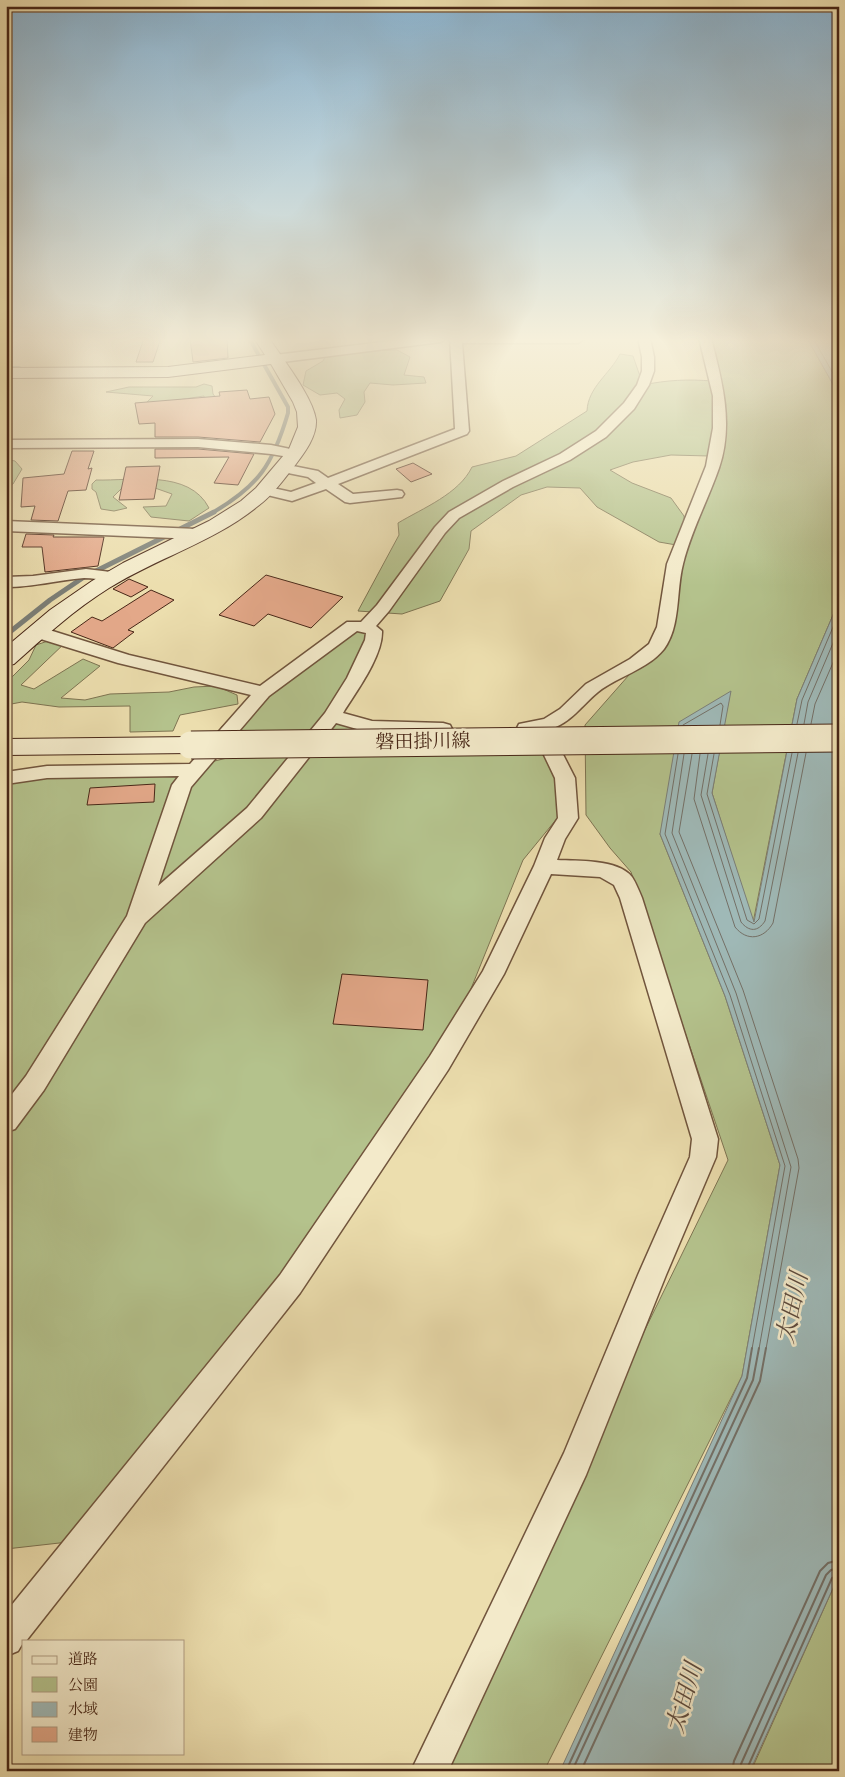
<svg xmlns="http://www.w3.org/2000/svg" width="845" height="1777" font-family="'IM FELL DW Pica','Noto Serif JP',serif">
  <style>
    .green { fill: #b4c28c; stroke: #7e7452 }
    .water { fill: #9fb9b7; stroke: #7c7f77 }
    .lines { fill: none; stroke-linecap: round; stroke-linejoin: round }
    .shore-far1 { stroke: #747067; stroke-width: 1 }
    .shore { stroke: #747067; stroke-width: 2 }
    .stream-far1 { stroke: #7c7f77; stroke-width: 4 }
    .stream { stroke: #7c7f77; stroke-width: 5 }
    .building { fill: #e3a889; stroke: #482717 }
    .street-casing { stroke: #71553d; stroke-width: 3 }
    .secondary-casing { stroke: #482717; stroke-width: 2 }
    .street { fill: #f3eaca; fill-rule: evenodd }
    .secondary { fill: #f3eaca; fill-rule: evenodd }
    .secondary-bridge-casing { stroke: #482717; stroke-width: 29; stroke-linecap: butt }
    .secondary-bridge { stroke: #f3eaca; stroke-width: 27 }
    .labels { text-anchor: middle; dominant-baseline: central; stroke-width: 5; stroke-linejoin: round; paint-order: stroke }
    .street-label { font-size: 19px; fill: #482717; stroke: #f3eaca }
    .near-water-label { font-size: 24px; font-style: italic; fill: #5e4c3f; stroke: #f3eaca }
  </style>
  <rect width="100%" height="100%" fill="#ecdeae"/>
  <filter id="stains"><feTurbulence type="fractalNoise" baseFrequency=".004" numOctaves="4"/><feColorMatrix values="0 0 0 0 .2 0 0 0 0 .09 0 0 0 0 .02 0 0 0 .5 -.17"/></filter>
  <radialGradient id="worn" r=".72"><stop offset=".6" stop-color="#630" stop-opacity="0"/><stop offset="1" stop-color="#630" stop-opacity=".3"/></radialGradient>
  <path class="green" d="M 704,338 L 807,338 L 839,395 L 839,601 L 797,699 L 753,923 L 712,793 L 730,692 L 660,834 L 725,996 L 780,1165 L 742,1376 L 544,1771 L 429,1771 L 728,1160 L 631,872 L 610,848 L 586,815 L 585,725 L 658,642 L 709,456 L 671,455 L 633,462 L 610,470 L 632,483 L 671,498 L 684,516 L 686,537 L 682,546 L 659,542 L 597,507 L 580,488 L 547,487 L 521,495 L 471,531 L 469,549 L 440,601 L 402,614 L 358,611 L 399,535 L 398,523 C 423,508 459,494 472,467 L 516,456 L 587,411 C 588,387 610,374 620,354 L 633,356 L 643,385 C 667,380 688,379 712,381 Z
    M 397,350 L 410,357 L 404,375 L 424,377 L 426,383 L 393,385 L 370,383 L 364,392 L 365,402 L 357,415 L 340,418 L 339,410 L 345,399 L 337,393 L 320,395 L 303,385 L 306,371 L 323,361 L 326,355 L 366,351 Z
    M 204,384 L 212,386 L 213,394 L 217,399 L 204,409 L 204,396 L 144,405 L 153,396 L 106,392 L 129,387 L 196,387 Z
    M 6,459 L 15,461 L 22,469 L 13,484 L 6,487 Z
    M 96,480 C 132,481 189,469 209,508 L 189,521 L 151,517 L 143,507 L 166,506 L 172,494 L 155,488 L 123,487 L 113,497 L 127,508 L 114,511 L 101,509 L 96,492 L 92,489 L 92,484 Z
    M 353,626 L 374,631 L 332,716 L 552,752 L 568,805 L 523,860 L 466,1001 L 372,1162 L 86,1540 L 6,1549 L 6,783 L 65,771 L 174,771 L 227,758 L 221,727 L 293,670 Z
    M 51,640 L 67,641 L 21,685 L 34,689 L 83,659 L 100,666 L 61,698 L 85,700 L 110,694 L 169,692 L 194,687 L 216,686 L 237,695 L 238,704 L 180,715 L 173,731 L 130,732 L 130,706 L 59,707 L 22,702 L 6,705 L 6,683 L 29,660 L 36,645 Z
    M 839,1575 L 839,1771 L 751,1771 Z"/>
  <path class="water" d="M 807,338 L 839,338 L 839,395 Z
    M 839,601 L 839,1575 L 750,1771 L 560,1771 L 742,1376 L 780,1165 L 725,996 L 660,834 L 679,722 L 731,691 L 712,793 L 754,922 L 797,699 Z"/>
  <g class="lines">
    <path class="shore-far1" d="M 813,338 L 839,384
      M 797,724 L 802,700 L 839,613
      M 804,724 L 808,702 L 839,629
      M 811,724 L 815,704 L 839,649
      M 683,725 L 721,703 L 723,706 L 720,725
      M 678,754 L 665,834 L 730,995 L 785,1166 L 752,1349
      M 684,754 L 672,833 L 736,993 L 791,1167 L 759,1349
      M 692,754 L 679,832 L 743,990 L 798,1159 L 799,1168 L 766,1349
      M 700,754 L 694,799 L 735,927 C 747,942 764,939 773,923 L 806,753
      M 708,754 L 701,795 L 741,922 C 749,932 758,932 765,921 L 798,753
      M 714,754 L 707,794 L 747,920 L 754,924 L 759,919 L 792,753"/>
    <path class="shore" d="M 566,1771 L 747,1378 L 752,1348
      M 572,1771 L 753,1380 L 759,1348
      M 581,1771 L 760,1381 L 766,1348
      M 732,1771 L 734,1761 L 820,1571 L 828,1563 L 839,1560
      M 740,1771 L 741,1764 L 826,1575 L 831,1570 L 839,1568
      M 746,1771 L 832,1578 L 839,1574"/>
    <path class="stream-far1" d="M 6,368 L 19,368
      M 212,513 C 259,486 273,464 288,413 L 288,407 L 249,338"/>
    <path class="stream" d="M 6,635 L 50,600 L 84,577 L 214,512"/>
  </g>
  <path class="building" d="M 144,338 L 161,338 L 153,362 L 136,362 Z
    M 190,338 L 227,338 L 228,358 L 193,362 Z
    M 247,390 L 250,399 L 269,397 L 275,414 L 260,442 L 198,437 L 155,437 L 155,423 L 139,424 L 135,403 L 220,396 L 219,392 Z
    M 155,449 L 198,449 L 254,454 L 238,485 L 214,483 L 229,457 L 155,458 Z
    M 72,451 L 94,451 L 88,469 L 92,468 L 86,490 L 68,491 L 58,521 L 31,520 L 35,506 L 21,507 L 23,478 L 64,474 Z
    M 413,463 L 432,474 L 411,482 L 396,469 Z
    M 160,466 L 154,499 L 119,500 L 126,467 Z
    M 26,534 L 54,535 L 53,537 L 104,537 L 98,566 L 45,572 L 42,547 L 22,547 Z
    M 266,575 L 343,597 L 311,628 L 268,614 L 254,626 L 219,615 Z
    M 129,579 L 148,587 L 131,597 L 113,589 Z
    M 151,590 L 174,600 L 128,630 L 134,632 L 113,648 L 71,632 L 92,617 L 102,621 Z
    M 155,784 L 154,802 L 87,805 L 90,788 Z
    M 342,974 L 428,980 L 423,1030 L 333,1024 Z"/>
  <g class="lines">
    <defs>
      <path id="street" d="M 416,338 L 447,338 L 441,342 L 275,363 L 269,359 L 275,355 Z
        M 450,338 L 584,339 L 578,343 L 462,343 L 469,431 L 467,434 L 338,484 L 353,494 L 397,490 L 402,491 L 404,494 L 402,497 L 350,503 L 345,502 L 326,489 L 292,501 L 259,493 L 257,490 L 259,487 L 264,486 L 291,492 L 316,483 L 308,477 L 278,471 L 276,468 L 278,465 L 283,464 L 318,471 L 328,478 L 455,429 Z
        M 638,338 L 650,338 L 654,357 L 654,371 L 649,385 L 634,409 L 606,437 L 570,460 L 513,487 L 459,518 L 445,533 L 389,611 L 376,626 L 382,631 C 383,656 356,692 343,713 L 372,721 L 443,723 L 450,725 L 452,729 L 450,733 L 443,735 L 371,733 L 336,723 L 261,818 L 145,923 L 44,1090 L 15,1129 L 6,1132 L 6,1102 L 26,1076 L 127,916 L 172,785 L 179,776 L 47,778 L 6,784 L 6,772 L 47,766 L 190,764 L 251,695 L 118,663 L 31,636 L 29,632 L 31,628 L 43,628 L 129,655 L 260,686 L 347,622 L 361,622 L 377,605 L 435,527 L 449,512 L 503,481 L 560,454 L 596,431 L 624,403 L 637,385 L 642,371 L 642,357 ZM 357,631 L 366,633 L 365,640 L 347,678 L 325,713 L 247,808 L 158,886 L 191,787 L 269,696 Z
        M 699,338 L 711,338 C 722,381 734,424 719,468 C 708,500 691,531 683,564 C 676,590 681,626 664,649 C 647,670 618,676 598,692 C 582,705 571,723 550,729 L 575,778 L 578,818 L 565,839 L 557,860 C 577,861 618,859 632,877 C 636,883 639,891 642,898 L 718,1139 L 716,1157 L 666,1275 L 586,1475 L 448,1771 L 411,1771 L 564,1453 L 638,1275 L 690,1157 L 692,1139 L 620,898 L 614,885 L 600,877 L 551,874 L 504,974 L 448,1070 L 300,1293 L 26,1641 L 24,1641 L 18,1651 L 6,1656 L 6,1612 L 280,1275 L 430,1056 L 483,971 L 534,866 L 545,838 L 558,818 L 555,778 L 533,732 L 526,734 L 519,732 L 517,728 L 519,724 L 544,719 L 560,709 L 586,684 L 630,659 L 649,644 L 657,627 L 667,564 L 706,466 L 713,428 L 713,396 Z
        M 198,439 L 271,445 L 300,451 L 302,454 L 295,458 L 271,454 L 198,447 L 6,448 L 6,440 Z
        M 6,521 L 197,529 L 202,531 L 205,534 L 202,537 L 197,539 L 6,531 Z
        M 86,569 L 119,573 L 121,576 L 119,579 C 108,582 95,578 84,578 C 58,580 33,587 6,587 L 6,577 L 33,576 Z"/>
      <path id="secondary" d="M 254,338 L 269,338 C 282,358 313,397 316,420 C 317,436 305,452 296,464 C 284,479 273,495 258,506 C 214,542 157,558 109,588 C 74,610 44,637 14,664 L 6,666 L 6,647 L 50,610 L 92,581 L 123,563 L 209,521 L 241,501 L 256,488 L 289,449 L 298,427 L 297,412 L 293,402 L 271,364 L 168,377 L 6,378 L 6,368 L 168,367 L 265,355 Z
        M 191,737 L 200,740 L 203,745 L 200,750 L 191,753 L 6,755 L 6,739 Z"/>
    </defs>
    <use href="#street" class="street-casing"/>
    <use href="#secondary" class="secondary-casing"/>
    <use href="#street" class="street"/>
    <use href="#secondary" class="secondary"/>
    <defs>
      <path id="secondary-bridge" d="M 191,745 L 839,738"/>
    </defs>
    <use href="#secondary-bridge" class="secondary-bridge-casing"/>
    <use href="#secondary-bridge" class="secondary-bridge"/>
  </g>
  <linearGradient id="sky" x2="0" y2="1"><stop stop-color="#8bb6d4"/><stop offset="0.58" stop-color="#f6f0db"/><stop offset="1" stop-color="#f6f0db" stop-opacity="0"/></linearGradient>
  <rect width="845" height="586" fill="url(#sky)"/>
  <g class="labels">
    <g class="street-label">
      <text transform="translate(423 742) rotate(-1)">磐田掛川線</text>
    </g>
    <g class="near-water-label">
      <text transform="translate(793 1308) rotate(-78)">太田川</text>
      <text transform="translate(685 1698) rotate(-74)">太田川</text>
    </g>
  </g>
  <rect width="845" height="1777" fill="none" stroke="#ecdeae" stroke-width="25"/>
  <rect x="8" y="8" width="830" height="1762" fill="none" stroke="#482717" stroke-width="2.5"/>
  <rect x="12" y="12" width="820" height="1752" fill="none" stroke="#482717"/>
  <rect x="22" y="1640" width="162" height="115" fill="#f3eaca" stroke="#af9c82"/>
  <rect x="32" y="1656" width="25" height="8" fill="#f3eaca" stroke="#af9c82"/>
  <text x="68" y="1664" font-size="15" fill="#482717">道路</text>
  <rect x="32" y="1677" width="25" height="15" fill="#b4c28c" stroke="#af9c82"/>
  <text x="68" y="1690" font-size="15" fill="#482717">公園</text>
  <rect x="32" y="1702" width="25" height="15" fill="#9fb9b7" stroke="#af9c82"/>
  <text x="68" y="1714" font-size="15" fill="#482717">水域</text>
  <rect x="32" y="1727" width="25" height="15" fill="#e3a889" stroke="#af9c82"/>
  <text x="68" y="1740" font-size="15" fill="#482717">建物</text>
  <rect width="100%" height="100%" filter="url(#stains)"/>
  <rect width="100%" height="100%" fill="url(#worn)"/>
</svg>
